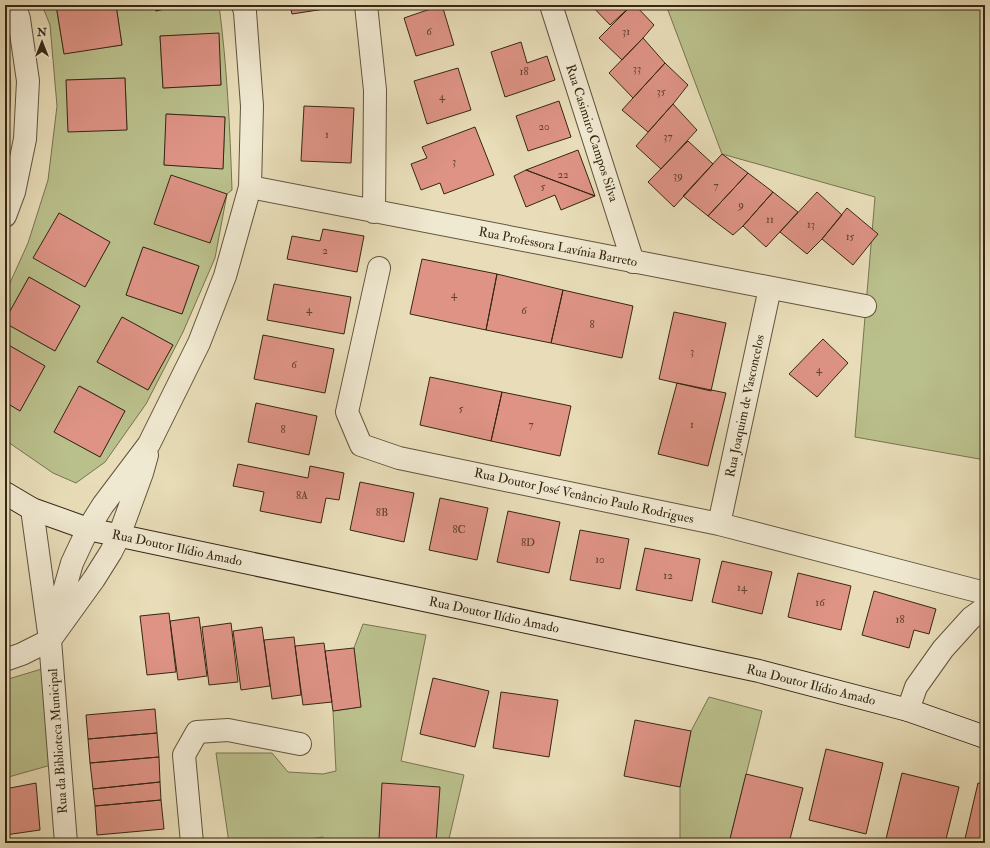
<svg xmlns="http://www.w3.org/2000/svg" width="990" height="848" font-family="'IM FELL Double Pica',serif">
  <style>
    .green { fill: #bac08c; stroke: #787450; fill-rule: evenodd }
    .building { fill: #de9385; stroke: #362714 }
    .lines { fill: none; stroke-linecap: round; stroke-linejoin: round }
    .street-casing { stroke: #62543d; stroke-width: 24 }
    .secondary-casing { stroke: #362714; stroke-width: 24 }
    .street { stroke: #f0e9d1; stroke-width: 22 }
    .secondary { stroke: #f0e9d1; stroke-width: 22 }
    .labels { text-anchor: middle; dominant-baseline: central; stroke-width: 4; stroke-linejoin: round; paint-order: stroke }
    .number-label { font-size: 11px; fill: #604230 }
    .street-label { font-size: 13px; fill: #362714; stroke: #f0e9d1 }
  </style>
  <rect width="100%" height="100%" fill="#e8ddb8"/>
  <filter id="stains"><feTurbulence type="fractalNoise" baseFrequency=".005" numOctaves="4"/><feColorMatrix values="0 0 0 0 .2 0 0 0 0 .09 0 0 0 0 .02 0 0 0 .5 -.17"/></filter>
  <radialGradient id="worn" r=".72"><stop offset=".6" stop-color="#630" stop-opacity="0"/><stop offset="1" stop-color="#630" stop-opacity=".3"/></radialGradient>
  <path class="green" d="M 42,5 L 56,5 L 64,53 L 122,45 L 116,5 L 154,5 L 156,11 L 179,5 L 219,5 C 227,66 230,128 232,190 L 227,194 L 215,258 L 183,332 L 146,404 L 105,462 L 76,483 L 53,473 L 5,440 L 5,402 L 20,411 L 45,366 L 5,343 L 5,323 L 55,351 L 80,306 L 29,277 L 5,320 L 5,294 L 28,243 L 48,180 L 57,106 L 50,25 ZM 218,34 L 221,85 L 163,88 L 160,36 ZM 125,78 L 127,129 L 66,80 ZM 167,114 L 225,117 L 223,168 L 164,165 ZM 59,213 L 110,242 L 85,287 ZM 143,247 L 199,266 L 182,314 L 126,295 ZM 122,317 L 173,345 L 148,390 L 97,362 ZM 80,386 L 125,411 L 100,457 L 54,432 Z
    M 666,5 L 985,5 L 985,460 L 855,437 L 875,197 L 722,154 Z
    M 5,36 C 14,74 11,114 5,152 Z
    M 363,624 L 426,635 L 401,761 L 464,775 L 448,843 L 324,843 L 323,837 L 286,843 L 229,843 L 216,753 L 272,753 L 288,772 L 323,774 L 336,771 L 333,711 L 361,707 L 354,648 Z
    M 45,668 L 51,765 L 5,778 L 5,680 Z
    M 709,697 L 762,711 L 729,843 L 680,843 L 680,787 L 691,731 Z"/>
  <path class="building" d="M 56,5 L 116,5 L 122,45 L 64,54 Z
    M 154,5 L 179,5 L 156,11 Z
    M 290,5 L 317,5 L 318,10 L 292,14 Z
    M 317,5 L 343,5 L 344,6 L 318,10 Z
    M 442,5 L 454,45 L 416,56 L 404,18 Z
    M 591,5 L 632,5 L 610,25 Z
    M 632,5 L 635,5 L 654,25 L 643,38 L 622,60 L 599,38 Z
    M 219,33 L 221,85 L 163,88 L 160,36 Z
    M 643,38 L 665,63 L 633,98 L 609,73 Z
    M 521,42 L 527,63 L 547,56 L 555,80 L 505,97 L 491,52 Z
    M 665,63 L 688,85 L 673,104 L 648,132 L 622,110 Z
    M 458,68 L 471,110 L 427,124 L 414,81 Z
    M 125,78 L 127,130 L 68,132 L 66,80 Z
    M 559,101 L 571,137 L 528,151 L 516,116 Z
    M 673,104 L 697,130 L 661,169 L 636,146 Z
    M 304,106 L 354,108 L 351,163 L 301,161 Z
    M 166,114 L 225,117 L 223,169 L 164,165 Z
    M 475,127 L 494,175 L 444,194 L 440,183 L 421,190 L 411,164 L 427,158 L 422,147 Z
    M 688,141 L 713,164 L 674,207 L 648,182 Z
    M 578,150 L 595,196 L 526,170 Z
    M 722,154 L 748,173 L 708,216 L 683,196 Z
    M 526,170 L 595,196 L 561,210 L 555,195 L 526,207 L 514,176 Z
    M 748,173 L 773,192 L 743,226 L 733,235 L 708,216 Z
    M 171,175 L 227,194 L 210,243 L 154,224 Z
    M 773,192 L 798,212 L 766,247 L 743,226 Z
    M 817,192 L 842,215 L 822,239 L 807,254 L 780,232 Z
    M 847,208 L 878,234 L 853,265 L 822,239 Z
    M 59,213 L 110,242 L 85,287 L 33,258 Z
    M 323,229 L 364,236 L 357,272 L 287,259 L 292,236 L 320,241 Z
    M 143,247 L 199,266 L 182,314 L 126,295 Z
    M 422,259 L 497,274 L 486,330 L 410,314 Z
    M 497,274 L 563,290 L 551,343 L 486,330 Z
    M 29,277 L 80,306 L 55,351 L 5,323 L 5,320 Z
    M 274,284 L 351,297 L 344,334 L 267,320 Z
    M 563,290 L 633,306 L 622,358 L 551,343 Z
    M 674,312 L 726,323 L 711,391 L 659,379 Z
    M 122,317 L 173,345 L 148,390 L 97,362 Z
    M 263,335 L 334,349 L 325,393 L 254,379 Z
    M 823,339 L 848,363 L 817,397 L 789,374 Z
    M 5,343 L 45,366 L 20,411 L 5,402 Z
    M 430,377 L 502,392 L 491,441 L 420,425 Z
    M 677,383 L 726,393 L 708,466 L 658,454 Z
    M 79,386 L 125,411 L 100,457 L 54,432 Z
    M 502,392 L 571,406 L 560,456 L 491,441 Z
    M 256,403 L 317,416 L 309,455 L 248,442 Z
    M 238,464 L 308,478 L 310,466 L 344,473 L 339,500 L 326,498 L 321,523 L 260,511 L 264,492 L 233,486 Z
    M 360,482 L 414,493 L 404,542 L 350,530 Z
    M 440,498 L 488,508 L 477,560 L 429,550 Z
    M 508,511 L 560,522 L 549,573 L 497,562 Z
    M 580,530 L 629,539 L 620,589 L 570,580 Z
    M 645,548 L 700,559 L 692,601 L 636,590 Z
    M 722,561 L 772,572 L 762,614 L 712,602 Z
    M 798,573 L 851,586 L 841,630 L 788,617 Z
    M 874,591 L 936,609 L 929,634 L 914,630 L 909,648 L 862,635 Z
    M 169,613 L 176,672 L 147,675 L 140,616 Z
    M 5,614 L 9,626 L 5,628 Z
    M 199,617 L 207,676 L 178,680 L 170,621 Z
    M 231,623 L 238,682 L 209,685 L 202,627 Z
    M 262,627 L 270,686 L 241,690 L 233,631 Z
    M 294,637 L 301,695 L 272,699 L 264,640 Z
    M 324,643 L 332,702 L 303,705 L 295,646 Z
    M 354,648 L 361,707 L 333,711 L 325,651 Z
    M 433,678 L 489,691 L 475,747 L 420,734 Z
    M 501,692 L 558,700 L 549,757 L 493,748 Z
    M 155,709 L 157,733 L 88,739 L 86,715 Z
    M 635,720 L 691,731 L 680,787 L 624,776 Z
    M 157,733 L 159,757 L 90,763 L 88,739 Z
    M 826,749 L 883,763 L 866,834 L 809,820 Z
    M 159,757 L 160,782 L 93,789 L 90,763 Z
    M 902,773 L 959,787 L 945,843 L 885,843 Z
    M 746,774 L 803,788 L 789,843 L 729,843 Z
    M 160,782 L 161,800 L 95,806 L 93,789 Z
    M 36,783 L 40,830 L 5,835 L 5,789 Z
    M 382,783 L 440,787 L 436,843 L 379,840 Z
    M 978,783 L 985,784 L 985,843 L 964,843 Z
    M 161,800 L 164,829 L 97,835 L 95,806 Z"/>
  <g class="lines">
    <defs>
      <path id="street" d="M 366,5 L 375,90 L 374,212
        M 551,5 L 633,262
        M 250,187 L 865,306
        M 5,216 L 14,192 L 25,139 L 28,81 L 19,19 L 15,5
        M 379,268 L 347,412 L 361,445 L 399,458 L 719,524 L 985,593
        M 32,509 L 50,640 L 66,843
        M 719,524 L 770,288
        M 50,640 L 72,563 L 88,529 L 103,505 L 149,444 L 199,343 L 225,276 L 250,187 L 252,106 L 245,12 L 243,5
        M 5,660 L 22,654 L 50,640 L 94,579 L 111,552 L 119,536 L 142,473 L 147,455
        M 908,710 L 916,687 L 943,649 L 971,618 L 985,608
        M 192,843 L 184,755 L 197,732 L 228,730 L 300,744"/>
      <path id="secondary" d="M 5,493 L 32,509 L 88,529 L 759,671 L 908,710 L 985,737"/>
    </defs>
    <use href="#street" class="street-casing"/>
    <use href="#secondary" class="secondary-casing"/>
    <use href="#street" class="street"/>
    <use href="#secondary" class="secondary"/>
  </g>
  <g class="labels">
    <g class="number-label">
      <text x="429" y="31">6</text>
      <text x="626" y="31">31</text>
      <text x="637" y="68">33</text>
      <text x="524" y="71">18</text>
      <text x="661" y="91">35</text>
      <text x="442" y="96">4</text>
      <text x="544" y="126">20</text>
      <text x="327" y="134">1</text>
      <text x="668" y="136">37</text>
      <text x="454" y="161">3</text>
      <text x="563" y="174">22</text>
      <text x="678" y="175">39</text>
      <text x="716" y="185">7</text>
      <text x="543" y="186">5</text>
      <text x="741" y="204">9</text>
      <text x="770" y="219">11</text>
      <text x="811" y="224">13</text>
      <text x="850" y="236">15</text>
      <text x="325" y="250">2</text>
      <text x="454" y="294">4</text>
      <text x="309" y="309">4</text>
      <text x="524" y="310">6</text>
      <text x="592" y="324">8</text>
      <text x="692" y="351">3</text>
      <text x="294" y="364">6</text>
      <text x="819" y="369">4</text>
      <text x="461" y="408">5</text>
      <text x="531" y="424">7</text>
      <text x="692" y="424">1</text>
      <text x="283" y="429">8</text>
      <text x="302" y="495">8A</text>
      <text x="382" y="512">8B</text>
      <text x="459" y="529">8C</text>
      <text x="528" y="542">8D</text>
      <text x="600" y="559">10</text>
      <text x="668" y="575">12</text>
      <text x="742" y="587">14</text>
      <text x="820" y="602">16</text>
      <text x="900" y="619">18</text>
    </g>
    <g class="street-label">
      <text transform="translate(592 133) rotate(72)">Rua Casimiro Campos Silva</text>
      <text transform="translate(558 247) rotate(11)">Rua Professora Lavínia Barreto</text>
      <text transform="translate(745 406) rotate(-78)">Rua Joaquim de Vasconcelos</text>
      <text transform="translate(584 496) rotate(12)">Rua Doutor José Venâncio Paulo Rodrigues</text>
      <text transform="translate(177 548) rotate(12)">Rua Doutor Ilídio Amado</text>
      <text transform="translate(494 615) rotate(12)">Rua Doutor Ilídio Amado</text>
      <text transform="translate(811 685) rotate(14)">Rua Doutor Ilídio Amado</text>
      <text transform="translate(58 741) rotate(-94)">Rua da Biblioteca Municipal</text>
    </g>
  </g>
  <rect width="990" height="848" fill="none" stroke="#e8ddb8" stroke-width="20"/>
  <rect x="6" y="6" width="978" height="836" fill="none" stroke="#362714" stroke-width="2"/>
  <rect x="10" y="10" width="970" height="828" fill="none" stroke="#362714"/>
  <g transform="translate(42 42)" stroke="#f0e9d1" stroke-width="3" paint-order="stroke">
  <path d="M0-3L7 15L0 10L-7 15Z" fill="#362714"/>
  <text y="-6" font-size="11" font-weight="bold" text-anchor="middle" fill="#362714">N</text>
  </g>
  <rect width="100%" height="100%" filter="url(#stains)"/>
  <rect width="100%" height="100%" fill="url(#worn)"/>
</svg>
